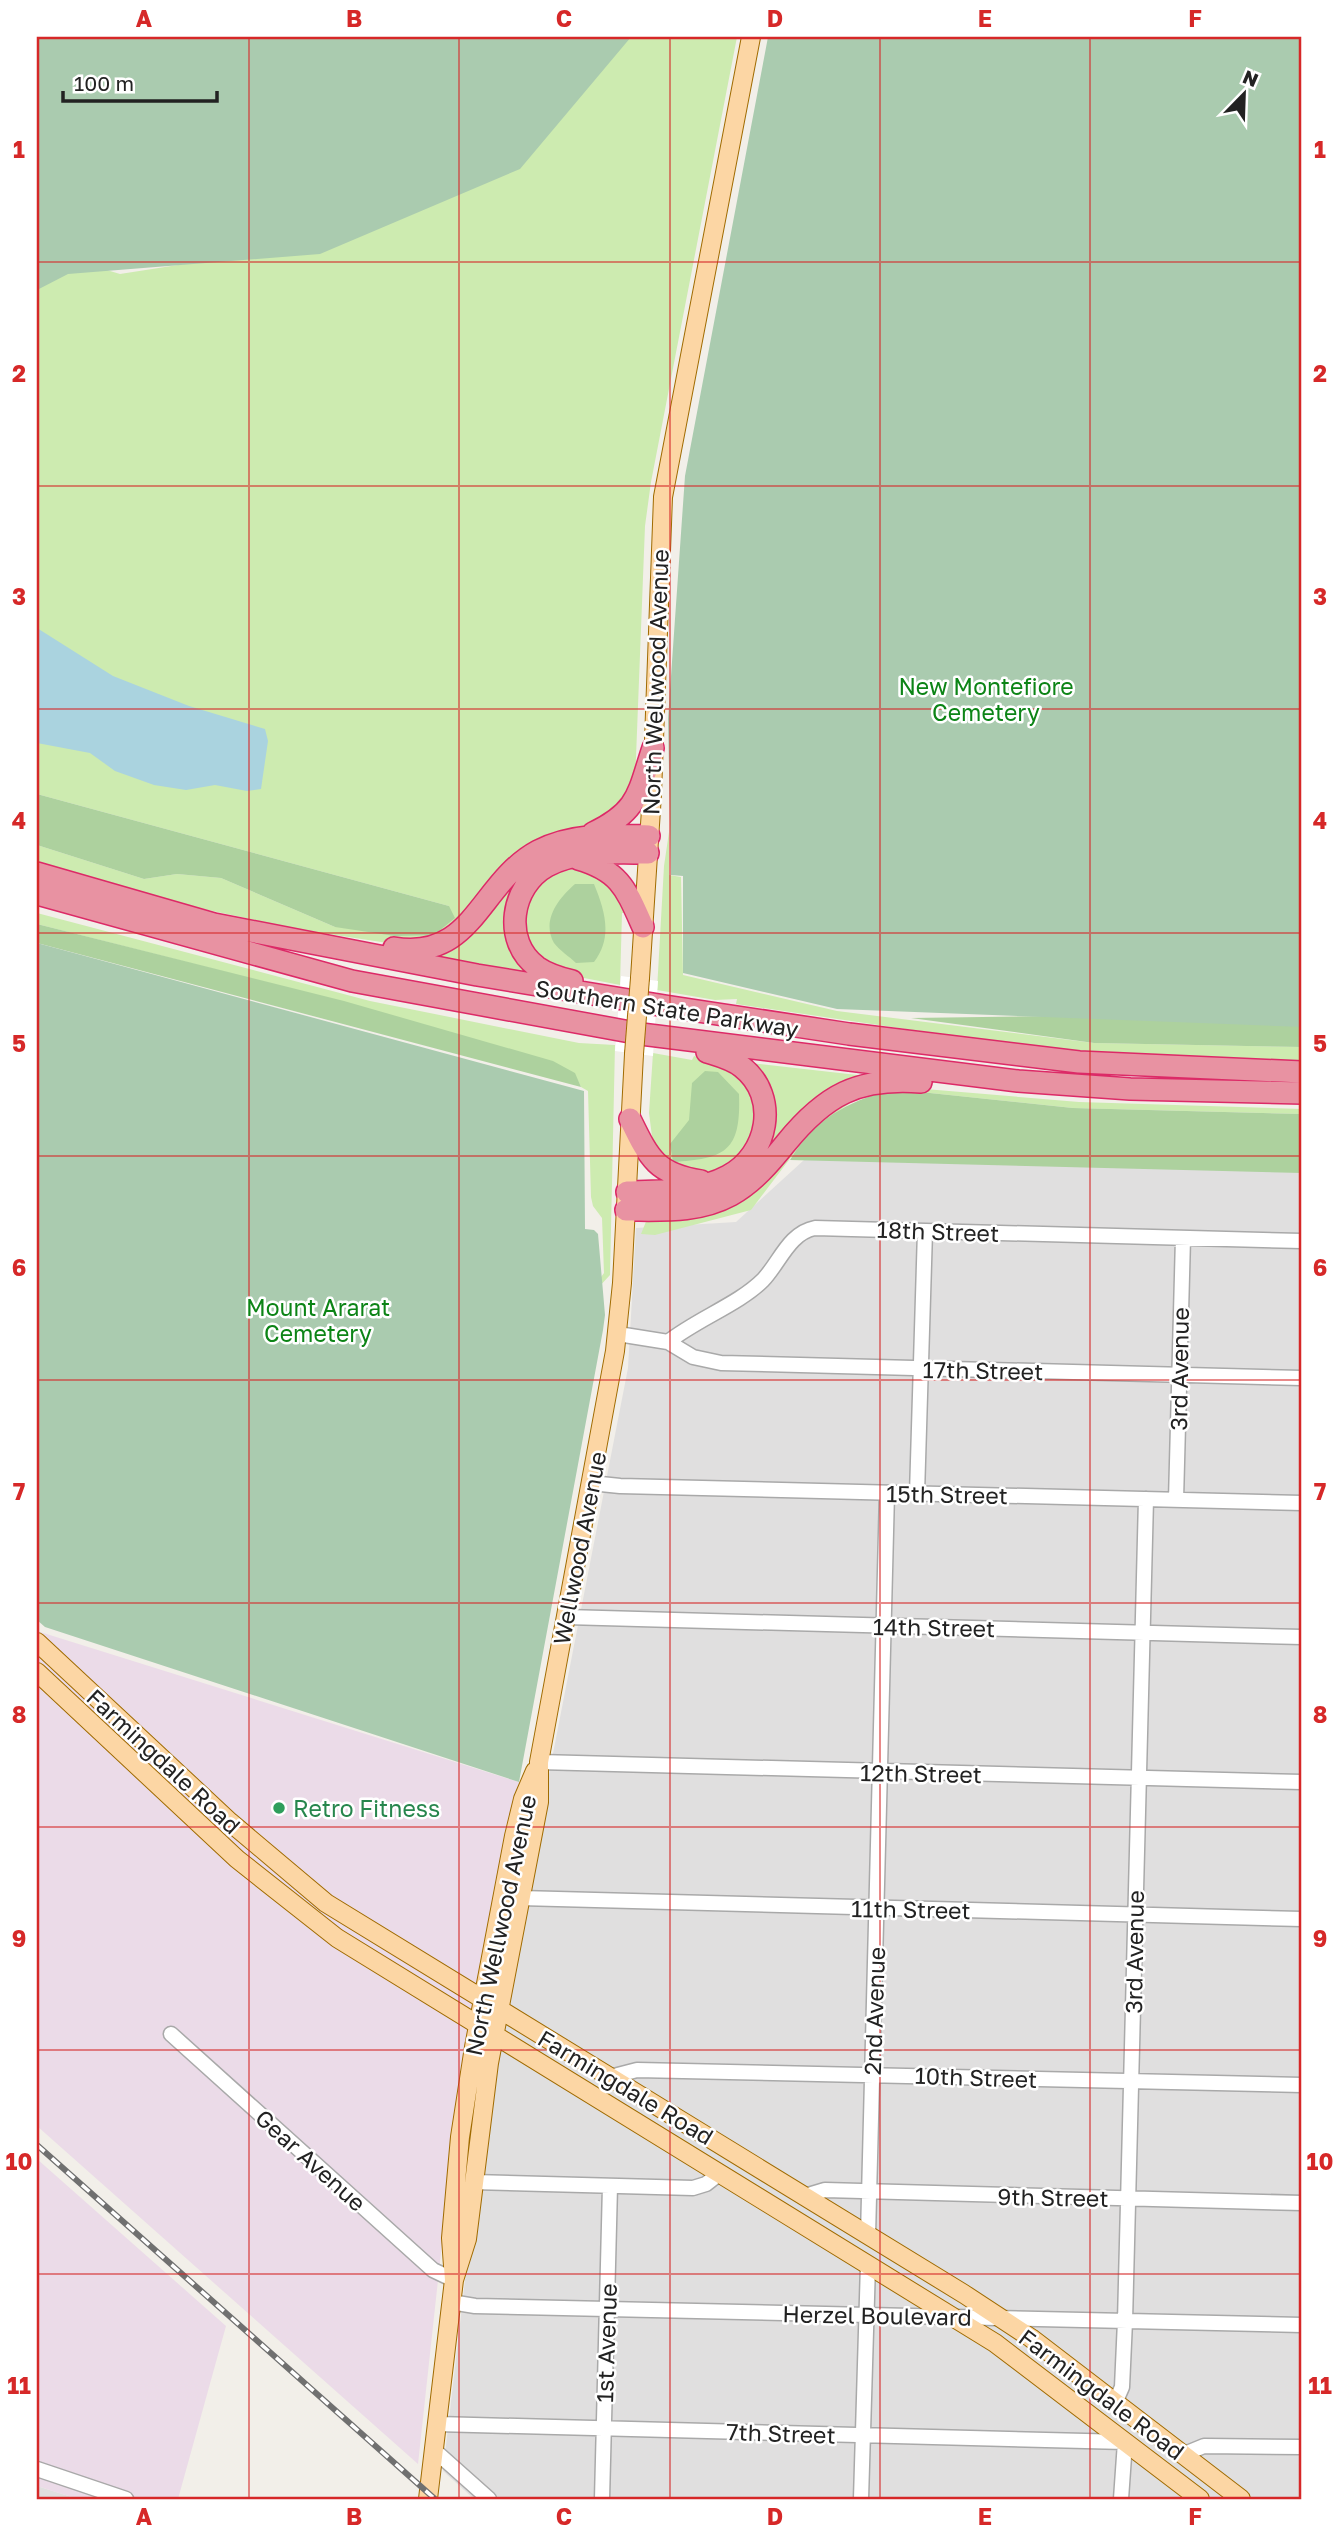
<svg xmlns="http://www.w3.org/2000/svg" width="1339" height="2536" font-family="'Golos Text',sans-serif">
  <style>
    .residential { fill: #e0dfdf }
    .industrial { fill: #ebdbe8 }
    .grass { fill: #cdebb0 }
    .forest { fill: #add19e }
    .cemetery { fill: #aacbaf }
    .water { fill: #aad3df }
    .pier { fill: #fff }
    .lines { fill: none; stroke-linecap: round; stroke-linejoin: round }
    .minor-casing { stroke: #a9a9a9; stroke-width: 17 }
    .major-casing { stroke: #a06b00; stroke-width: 20 }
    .highway-casing { stroke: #dc2a67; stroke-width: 24 }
    .minor { stroke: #fff; stroke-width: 14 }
    .major { stroke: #fcd6a4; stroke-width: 18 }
    .highway { stroke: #e892a2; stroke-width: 21 }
    .rail-casing { stroke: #707070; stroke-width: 6 }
    .rail { stroke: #fff; stroke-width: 3.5; stroke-dasharray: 10; stroke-linecap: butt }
    .major-bridge-casing { stroke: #a06b00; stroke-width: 20; stroke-linecap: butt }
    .major-bridge { stroke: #fcd6a4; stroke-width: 18 }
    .grid { fill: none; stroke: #d62828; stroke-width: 2; stroke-opacity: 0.55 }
    .leisure-dot { fill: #2e9e5b; stroke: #fff; stroke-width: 2.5 }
    .labels { text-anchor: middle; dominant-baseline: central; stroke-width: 5; stroke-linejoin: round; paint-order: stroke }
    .street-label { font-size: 23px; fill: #222; stroke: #fff }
    .park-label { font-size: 23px; fill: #0c8416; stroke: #fff }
    .leisure-label { font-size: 23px; fill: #27864d; stroke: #fff; text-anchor: start }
    .neatline { fill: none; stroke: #d62828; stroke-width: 2.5 }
    .grid-label { font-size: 23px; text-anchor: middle; font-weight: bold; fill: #d62828 }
  </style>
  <rect width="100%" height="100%" fill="#f2efe9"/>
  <path class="residential" d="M 815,1150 L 1302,1164 L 1302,2499 L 474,2499 L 443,2471 L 486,2098 L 628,1368 L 636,1228 L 736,1222 Z
    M 37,2486 L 78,2499 L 37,2499 Z"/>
  <path class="industrial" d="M 37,1631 L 519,1782 L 454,2133 L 418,2464 L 37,2126 Z
    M 37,2159 L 226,2326 L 178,2499 L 78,2499 L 37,2486 Z"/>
  <path class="grass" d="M 621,37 L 737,37 L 651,482 L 645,526 L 635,783 L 621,814 L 532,846 L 458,930 L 414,947 L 296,929 L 194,907 L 37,863 L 37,845 L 144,879 L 177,874 L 221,878 L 335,927 L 449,906 L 37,794 L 37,232 L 90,265 L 120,274 L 345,239 Z
    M 669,832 L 669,875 L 681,877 L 683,975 L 837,1011 L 1094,1043 L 1302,1047 L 1302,1062 L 1130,1058 L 987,1041 L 736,1004 L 737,999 L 715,1000 L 657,990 L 664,866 Z
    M 580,851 L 513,902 L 535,975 L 429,959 L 498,890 Z
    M 584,867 L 606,875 L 627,913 L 622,913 L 620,985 L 553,972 L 521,934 C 526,890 540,874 584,867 Z
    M 37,913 L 370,1001 L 579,1043 L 615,1045 L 610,1275 L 598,1288 L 593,1288 L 604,1273 L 602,1218 L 593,1206 L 591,1197 L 588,1091 L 581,1087 L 574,1073 L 269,983 L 37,924 Z
    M 653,1053 L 692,1060 L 694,1056 C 742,1068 740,1073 760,1116 L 746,1156 L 704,1176 L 680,1174 L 653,1144 L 649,1113 Z
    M 741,1062 L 875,1077 L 778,1149 L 683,1196 L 766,1145 Z
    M 889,1086 L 1079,1102 L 1302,1109 L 1302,1114 L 1073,1108 L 892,1089 L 855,1100 L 814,1127 L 751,1210 L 655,1235 L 641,1234 L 647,1219 L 703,1213 L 729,1203 L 752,1189 L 776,1168 L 821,1115 L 838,1102 Z"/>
  <path class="forest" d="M 37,794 L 449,906 L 455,918 L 434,935 L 395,936 L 335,927 L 221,878 L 177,874 L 144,879 L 37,845 Z
    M 575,884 L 594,884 C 605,911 613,937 594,962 L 576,963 C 570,957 559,950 554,943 C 541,920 559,898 575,884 Z
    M 37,924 L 344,1001 L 553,1061 L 575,1073 L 581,1087 L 37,943 Z
    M 1123,1015 L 1302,1024 L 1302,1047 L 1094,1043 L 911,1018 Z
    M 705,1071 L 718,1072 L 739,1094 C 741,1150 727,1159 673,1162 L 670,1144 L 689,1120 L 692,1083 Z
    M 892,1089 L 1073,1108 L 1302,1114 L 1302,1173 L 790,1160 C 815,1118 846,1103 892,1089 Z"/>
  <path class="cemetery" d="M 37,37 L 631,37 L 520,169 L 320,254 L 68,274 L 37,290 Z
    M 768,37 L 1302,37 L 1302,1027 L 837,1009 L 683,973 L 683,876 L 671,875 L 668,719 L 685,476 Z
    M 37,943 L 584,1091 L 585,1229 L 594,1230 L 598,1234 L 605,1315 L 603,1330 L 519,1782 L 45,1627 L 37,1620 Z"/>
  <path class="water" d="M 37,628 L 113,676 L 189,706 L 265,729 L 268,741 L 261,789 L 247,791 L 215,785 L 186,790 L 154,785 L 115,771 L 90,753 L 37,743 Z"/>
  <path class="pier" d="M 621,976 L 658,981 L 653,1056 L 615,1051 Z"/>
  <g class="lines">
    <defs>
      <path id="minor" d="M 618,1334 L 668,1342 L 693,1357 L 721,1363 L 1302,1378
        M 668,1342 C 697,1319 739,1304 763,1280 C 780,1262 789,1233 815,1228 L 1302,1241
        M 591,1483 L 620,1486 L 1302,1503
        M 917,1494 L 925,1231
        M 1176,1500 L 1183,1238
        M 566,1617 L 1302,1637
        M 539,1762 L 1302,1782
        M 520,1898 L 1302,1919
        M 171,2034 L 433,2270 L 454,2280
        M 610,2077 L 637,2070 L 1302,2085
        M 473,2182 L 693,2188 L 706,2184 L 720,2173
        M 805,2196 L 825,2190 L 1302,2203
        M 868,2236 L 887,1493
        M 451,2302 L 475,2306 L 607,2309 L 1302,2325
        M 1115,2403 L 1122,2387 L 1125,2321 L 1146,1499
        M 437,2424 L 1125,2442 L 1121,2499
        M 434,2450 L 489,2499
        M 1182,2455 L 1204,2446 L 1302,2447
        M 37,2469 L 126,2499
        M 602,2499 L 610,2186
        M 861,2499 L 868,2264"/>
      <path id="major" d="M 640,978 L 652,794 L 663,497 L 751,37
        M 37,1642 L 230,1822 L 326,1903 L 964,2294 L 1031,2338 L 1241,2499
        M 37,1672 L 237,1859 L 337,1938 L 995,2343 L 1200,2499
        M 454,2280 L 467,2239 L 489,2063 L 539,1802 L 539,1762 L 615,1351 L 622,1283 L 634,1054
        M 428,2499 L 454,2280 L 451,2238 L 460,2137 L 474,2047 L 514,1836 L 523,1799 L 535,1771"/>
      <path id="highway" d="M 593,833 C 639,811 638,793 653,748
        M 578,859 C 620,871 626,889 643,927
        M 37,873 L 214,924 L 477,975 L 665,1006 L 849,1034 L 1079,1062 L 1302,1072
        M 37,894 L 352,981 L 641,1034 L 1018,1081 L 1130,1089 L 1302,1093
        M 394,948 C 474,961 479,883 538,851 C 572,833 612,835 649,836
        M 572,981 C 560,978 547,974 537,967 C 502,941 511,886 547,866 C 577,850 615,853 648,853
        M 630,1119 C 649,1158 656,1174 701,1181
        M 627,1192 C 659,1191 699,1192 728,1176 C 768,1155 780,1097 742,1067 C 732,1059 720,1056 707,1052
        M 626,1210 C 662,1210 698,1213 731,1195 C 754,1182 770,1163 786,1143 C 825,1095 858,1077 921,1082"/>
    </defs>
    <use href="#minor" class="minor-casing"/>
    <use href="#major" class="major-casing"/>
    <use href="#highway" class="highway-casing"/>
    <use href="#minor" class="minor"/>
    <use href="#major" class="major"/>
    <use href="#highway" class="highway"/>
    <defs>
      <path id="rail" d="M 37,2145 L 435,2499"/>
    </defs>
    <use href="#rail" class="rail-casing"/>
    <use href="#rail" class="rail"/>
    <defs>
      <path id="major-bridge" d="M 634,1054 L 640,978"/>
    </defs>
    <use href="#major-bridge" class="major-bridge-casing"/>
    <use href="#major-bridge" class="major-bridge"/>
  </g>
  <path class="grid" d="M 249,37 L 249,2499M 459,37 L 459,2499M 670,37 L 670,2499M 880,37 L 880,2499M 1090,37 L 1090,2499M 37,262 L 1302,262M 37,486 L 1302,486M 37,709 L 1302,709M 37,933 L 1302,933M 37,1156 L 1302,1156M 37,1380 L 1302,1380M 37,1603 L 1302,1603M 37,1827 L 1302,1827M 37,2050 L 1302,2050M 37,2274 L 1302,2274"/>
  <circle class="leisure-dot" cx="279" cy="1808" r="7"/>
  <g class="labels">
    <g class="street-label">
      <text transform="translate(655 682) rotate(-88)">North Wellwood Avenue</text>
      <text transform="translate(667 1008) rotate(9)">Southern State Parkway</text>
      <text transform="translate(938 1231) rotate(2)">18th Street</text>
      <text transform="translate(1179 1369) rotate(-89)">3rd Avenue</text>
      <text transform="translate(983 1370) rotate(1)">17th Street</text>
      <text transform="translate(947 1494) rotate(1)">15th Street</text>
      <text transform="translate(579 1548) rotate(-79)">Wellwood Avenue</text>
      <text transform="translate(934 1627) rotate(1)">14th Street</text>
      <text transform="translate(164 1761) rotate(43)">Farmingdale Road</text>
      <text transform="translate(921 1773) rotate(1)">12th Street</text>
      <text transform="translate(911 1909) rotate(1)">11th Street</text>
      <text transform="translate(500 1925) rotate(-78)">North Wellwood Avenue</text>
      <text transform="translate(1134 1952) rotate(-89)">3rd Avenue</text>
      <text transform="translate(874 2011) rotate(-88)">2nd Avenue</text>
      <text transform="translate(976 2077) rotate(2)">10th Street</text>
      <text transform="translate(626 2087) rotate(31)">Farmingdale Road</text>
      <text transform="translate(311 2160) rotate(42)">Gear Avenue</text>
      <text transform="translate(1053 2197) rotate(1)">9th Street</text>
      <text transform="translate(877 2315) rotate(1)">Herzel Boulevard</text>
      <text transform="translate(606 2343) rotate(-88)">1st Avenue</text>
      <text transform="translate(1102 2394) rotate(37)">Farmingdale Road</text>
      <text transform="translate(781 2433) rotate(2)">7th Street</text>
    </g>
    <g class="park-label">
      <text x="986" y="686">New Montefiore<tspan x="986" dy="26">Cemetery</tspan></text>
      <text x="318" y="1307">Mount Ararat<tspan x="318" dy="26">Cemetery</tspan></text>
    </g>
    <g class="leisure-label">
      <text x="293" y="1808">Retro Fitness</text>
    </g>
  </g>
  <rect width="1339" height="2536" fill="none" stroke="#ffffff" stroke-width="77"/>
  <g transform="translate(1244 94) rotate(23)" stroke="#ffffff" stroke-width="5" paint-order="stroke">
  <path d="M0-5L12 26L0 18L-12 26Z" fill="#222222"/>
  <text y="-10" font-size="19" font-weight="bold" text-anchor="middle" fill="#222222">N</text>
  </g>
  <path d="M63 91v10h154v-10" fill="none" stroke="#222222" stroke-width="3.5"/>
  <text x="74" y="91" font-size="21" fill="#222222" stroke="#ffffff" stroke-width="5" paint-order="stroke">100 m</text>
  <rect x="38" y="38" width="1262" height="2460" class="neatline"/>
  <g class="grid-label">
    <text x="144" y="27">A</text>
    <text x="354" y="27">B</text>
    <text x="564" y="27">C</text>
    <text x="775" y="27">D</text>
    <text x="985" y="27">E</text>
    <text x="1195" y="27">F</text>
    <text x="19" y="158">1</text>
    <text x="1320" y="158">1</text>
    <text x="19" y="382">2</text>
    <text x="1320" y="382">2</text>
    <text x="19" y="605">3</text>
    <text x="1320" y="605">3</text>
    <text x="19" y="829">4</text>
    <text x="1320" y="829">4</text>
    <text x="19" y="1052">5</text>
    <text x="1320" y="1052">5</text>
    <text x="19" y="1276">6</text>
    <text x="1320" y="1276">6</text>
    <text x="19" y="1500">7</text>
    <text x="1320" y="1500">7</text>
    <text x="19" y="1723">8</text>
    <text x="1320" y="1723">8</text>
    <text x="19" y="1947">9</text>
    <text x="1320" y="1947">9</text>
    <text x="19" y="2170">10</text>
    <text x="1320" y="2170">10</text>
    <text x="19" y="2394">11</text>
    <text x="1320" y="2394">11</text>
    <text x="144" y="2525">A</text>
    <text x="354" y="2525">B</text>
    <text x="564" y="2525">C</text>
    <text x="775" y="2525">D</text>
    <text x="985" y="2525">E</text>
    <text x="1195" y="2525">F</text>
  </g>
</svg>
